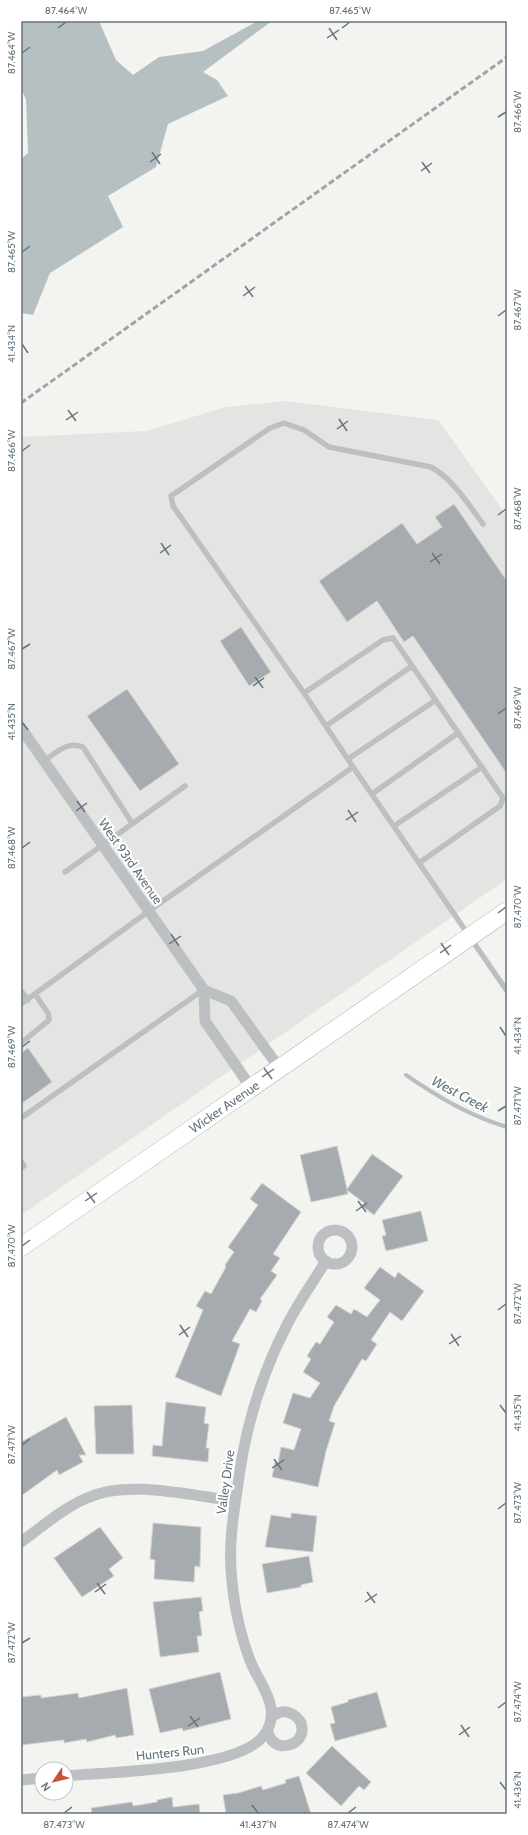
<svg xmlns="http://www.w3.org/2000/svg" width="528" height="1835" font-family="Cabin,sans-serif">
  <style>
    .built { fill: #e4e4e3 }
    .water { fill: #b6c0c3 }
    .lines { fill: none; stroke-linecap: round; stroke-linejoin: round }
    .stream { stroke: #b6c0c3; stroke-width: 4 }
    .building { fill: #a5abaf; stroke: #d4d4d2 }
    .trunk-casing { stroke: #b0b3b5; stroke-width: 19 }
    .service { stroke: #bdc0c3; stroke-width: 5.5 }
    .minor { stroke: #bdc0c3; stroke-width: 11 }
    .trunk { stroke: #fff; stroke-width: 18 }
    .rail { stroke: #9ea4a8; stroke-width: 3; stroke-dasharray: 6 3; stroke-linecap: butt }
    .ticks { fill: none; stroke: #66747d; stroke-width: 1.5 }
    .labels { text-anchor: middle; dominant-baseline: central; stroke-width: 4; stroke-linejoin: round; paint-order: stroke }
    .street-label { font-size: 13px; fill: #66747d; stroke: #fff }
    .water-label { font-size: 14px; font-style: italic; fill: #62757b; stroke: #fff }
    .neatline { fill: none; stroke: #66747d; stroke-width: 1.5 }
    .ticks-label { font-size: 10px; text-anchor: middle; fill: #66747d }
  </style>
  <rect width="100%" height="100%" fill="#f3f3f0"/>
  <path class="built" d="M 286,401 L 438,420 L 507,516 L 507,879 L 21,1215 L 21,437 L 146,431 L 226,407 Z"/>
  <path class="water" d="M 21,21 L 99,21 L 116,60 L 133,75 L 159,57 L 203,51 L 258,21 L 272,21 L 203,72 L 217,80 L 228,96 L 168,124 L 156,167 L 108,196 L 123,227 L 50,273 L 33,315 L 21,313 L 21,159 L 28,153 L 26,99 L 21,89 Z"/>
  <g class="lines">
    <path class="stream" d="M 406,1075 C 438,1097 470,1116 507,1127"/>
  </g>
  <path class="building" d="M 454,504 L 507,581 L 507,774 L 413,636 L 404,642 L 377,601 L 347,622 L 319,581 L 402,523 L 417,544 L 442,527 L 435,517 Z
    M 241,627 L 271,672 L 249,686 L 220,641 Z
    M 127,689 L 179,764 L 140,791 L 87,716 Z
    M 28,1048 L 52,1082 L 21,1104 L 21,1053 Z
    M 337,1146 L 347,1189 L 372,1154 L 403,1176 L 374,1215 L 362,1206 L 364,1203 L 347,1190 L 348,1194 L 311,1202 L 300,1155 Z
    M 262,1183 L 301,1212 L 273,1254 L 280,1258 L 271,1271 L 277,1275 L 260,1299 L 262,1301 L 256,1312 L 250,1309 L 232,1341 L 240,1344 L 221,1396 L 175,1377 L 203,1310 L 196,1306 L 205,1291 L 211,1294 L 226,1267 L 225,1265 L 234,1252 L 228,1247 L 258,1205 L 250,1199 Z
    M 421,1211 L 428,1241 L 386,1251 L 382,1236 L 386,1235 L 382,1220 Z
    M 380,1267 L 395,1278 L 398,1272 L 424,1291 L 402,1321 L 390,1312 L 371,1340 L 377,1344 L 366,1361 L 362,1359 L 334,1406 L 329,1421 L 335,1423 L 326,1451 L 318,1487 L 272,1477 L 275,1462 L 278,1463 L 281,1447 L 294,1450 L 301,1429 L 283,1423 L 293,1393 L 310,1398 L 320,1383 L 303,1372 L 311,1359 L 307,1356 L 316,1342 L 320,1344 L 334,1322 L 327,1317 L 336,1305 L 351,1314 L 354,1309 L 367,1317 L 380,1300 L 364,1288 Z
    M 166,1402 L 206,1407 L 204,1423 L 209,1424 L 206,1448 L 209,1448 L 208,1462 L 152,1456 L 153,1445 L 162,1446 Z
    M 132,1405 L 134,1454 L 96,1454 L 94,1406 Z
    M 66,1417 L 86,1455 L 79,1455 L 83,1462 L 59,1475 L 57,1470 L 21,1496 L 21,1442 Z
    M 291,1513 L 317,1516 L 313,1552 L 265,1547 L 271,1515 L 291,1518 Z
    M 153,1523 L 201,1527 L 200,1567 L 195,1566 L 194,1582 L 154,1579 L 155,1560 L 150,1559 Z
    M 100,1527 L 123,1558 L 109,1569 L 114,1576 L 82,1597 L 54,1558 Z
    M 309,1556 L 313,1582 L 301,1585 L 301,1587 L 267,1593 L 262,1564 Z
    M 201,1597 L 203,1611 L 199,1612 L 202,1636 L 197,1636 L 199,1652 L 160,1657 L 153,1602 Z
    M 220,1672 L 231,1719 L 183,1731 L 182,1728 L 160,1733 L 149,1689 Z
    M 127,1688 L 134,1735 L 116,1738 L 115,1735 L 87,1742 L 86,1739 L 64,1743 L 64,1740 L 21,1745 L 21,1697 L 41,1695 L 41,1698 L 78,1693 L 79,1698 Z
    M 377,1692 L 387,1727 L 335,1741 L 330,1724 L 335,1723 L 331,1707 L 348,1702 L 348,1700 Z
    M 332,1746 L 371,1782 L 364,1790 L 359,1786 L 341,1806 L 306,1773 Z
    M 299,1776 L 311,1814 L 226,1814 L 223,1795 L 238,1793 L 261,1786 L 263,1790 L 286,1783 L 285,1780 Z
    M 172,1797 L 173,1807 L 199,1804 L 200,1814 L 92,1814 L 91,1808 L 132,1802 L 133,1806 L 157,1802 L 157,1800 Z"/>
  <g class="lines">
    <defs>
      <g id="trunk">
        <path id="s1" d="M 21,1247 L 507,911"/>
      </g>
    </defs>
    <use href="#trunk" class="trunk-casing"/>
    <path class="service" d="M 304,693 L 173,506 L 171,496 L 270,428 L 284,423 L 304,430 L 329,447 L 431,467 C 454,480 468,504 483,524
      M 326,726 L 412,666
      M 348,759 L 436,700
      M 44,761 C 57,752 67,741 83,747 L 132,823
      M 353,767 L 304,693 L 383,640 L 393,638 L 503,798 L 500,806 L 419,863
      M 372,794 L 458,733
      M 394,826 L 482,767
      M 65,872 L 185,786
      M 21,991 L 28,1000
      M 21,1004 L 149,911 L 353,767 L 507,991
      M 21,1043 L 49,1020 L 48,1013 L 35,994
      M 21,1118 L 203,990
      M 21,1162 L 24,1166 L 21,1168"/>
    <path class="minor" d="M 21,728 L 204,990 L 205,1021 L 252,1089
      M 204,990 L 231,1001 L 280,1069
      M318 1247a17 17 0 1 1 34 0a17 17 0 1 1-34 0Z
      M 21,1542 C 42,1527 63,1508 87,1498 C 128,1479 191,1496 235,1501
      M 268,1730 C 270,1756 309,1747 301,1723 C 299,1719 295,1715 290,1713 C 283,1710 276,1713 271,1718
      M 66,1776 C 109,1772 240,1770 264,1735 C 270,1728 272,1718 271,1708 C 269,1693 257,1677 251,1663 C 239,1632 233,1602 231,1569 C 229,1540 234,1512 238,1484 C 245,1429 261,1375 287,1325 C 298,1303 313,1282 326,1261
      M 21,1780 L 42,1778"/>
    <use href="#trunk" class="trunk"/>
    <path class="rail" d="M 21,403 L 507,57"/>
  </g>
  <path class="ticks" d="M 58,28 L 66,22M 329,28 L 337,40M 342,28 L 350,22M 327,38 L 339,30M 22,53 L 30,47M 498,117 L 506,112M 152,152 L 160,164M 150,162 L 161,154M 422,162 L 430,173M 421,171 L 432,163M 22,252 L 30,246M 245,286 L 253,297M 243,296 L 255,287M 498,316 L 506,310M 22,344 L 28,353M 68,410 L 76,421M 339,419 L 347,431M 66,420 L 78,412M 337,429 L 348,421M 22,451 L 30,445M 498,515 L 506,509M 161,543 L 169,555M 160,553 L 171,545M 432,553 L 440,564M 430,562 L 442,554M 22,649 L 30,644M 255,677 L 263,688M 253,686 L 264,678M 498,714 L 506,708M 22,722 L 28,730M 77,801 L 85,812M 348,810 L 356,822M 76,811 L 87,803M 346,820 L 358,812M 22,848 L 30,842M 498,913 L 506,907M 171,934 L 179,946M 441,943 L 449,955M 169,944 L 181,936M 440,953 L 451,945M 500,1027 L 506,1036M 22,1047 L 30,1041M 264,1068 L 272,1079M 262,1077 L 274,1069M 498,1111 L 506,1106M 87,1192 L 95,1203M 85,1201 L 97,1193M 358,1201 L 366,1212M 356,1211 L 367,1203M 22,1246 L 30,1240M 498,1310 L 506,1304M 180,1325 L 188,1337M 451,1334 L 459,1346M 179,1335 L 190,1327M 449,1344 L 461,1336M 500,1405 L 506,1413M 22,1445 L 30,1439M 274,1459 L 282,1470M 272,1468 L 284,1460M 498,1509 L 506,1503M 97,1583 L 105,1594M 95,1592 L 106,1584M 367,1592 L 375,1603M 365,1602 L 377,1594M 22,1643 L 30,1638M 498,1708 L 506,1702M 190,1716 L 198,1727M 461,1725 L 469,1737M 188,1726 L 200,1718M 459,1735 L 470,1727M 500,1782 L 506,1790M 252,1805 L 258,1813M 64,1813 L 72,1807M 348,1813 L 356,1807"/>
  <g class="labels">
    <g class="street-label">
      <text transform="translate(131 861) rotate(55)">West 93rd Avenue</text>
      <text stroke="none"><textPath href="#s1" startOffset="247">Wicker Avenue</textPath></text>
      <text transform="translate(225 1482) rotate(-82)">Valley Drive</text>
      <text transform="translate(170 1752) rotate(-6)">Hunters Run</text>
    </g>
    <g class="water-label">
      <text transform="translate(460 1094) rotate(28)">West Creek</text>
    </g>
  </g>
  <rect width="528" height="1835" fill="none" stroke="#ffffff" stroke-width="44"/>
  <g transform="translate(54 1781) rotate(235)"><circle r="19" fill="#ffffff" stroke="#c2c7cb"/>
  <path d="M0-3L7 15L0 10L-7 15Z" fill="#ca5138"/>
  <text y="-6" font-size="11" font-weight="bold" text-anchor="middle" fill="#66747d">N</text>
  </g>
  <rect x="22" y="22" width="484" height="1791" class="neatline"/>
  <g class="ticks-label">
    <text x="66" y="14">87.464°W</text>
    <text x="350" y="14">87.465°W</text>
    <text transform="translate(11 53) rotate(-90)" y="4">87.464°W</text>
    <text transform="translate(517 112) rotate(-90)" y="4">87.466°W</text>
    <text transform="translate(11 252) rotate(-90)" y="4">87.465°W</text>
    <text transform="translate(517 310) rotate(-90)" y="4">87.467°W</text>
    <text transform="translate(11 344) rotate(-90)" y="4">41.434°N</text>
    <text transform="translate(11 451) rotate(-90)" y="4">87.466°W</text>
    <text transform="translate(517 509) rotate(-90)" y="4">87.468°W</text>
    <text transform="translate(11 649) rotate(-90)" y="4">87.467°W</text>
    <text transform="translate(517 708) rotate(-90)" y="4">87.469°W</text>
    <text transform="translate(11 722) rotate(-90)" y="4">41.435°N</text>
    <text transform="translate(11 848) rotate(-90)" y="4">87.468°W</text>
    <text transform="translate(517 907) rotate(-90)" y="4">87.470°W</text>
    <text transform="translate(517 1036) rotate(-90)" y="4">41.434°N</text>
    <text transform="translate(11 1047) rotate(-90)" y="4">87.469°W</text>
    <text transform="translate(517 1106) rotate(-90)" y="4">87.471°W</text>
    <text transform="translate(11 1246) rotate(-90)" y="4">87.470°W</text>
    <text transform="translate(517 1304) rotate(-90)" y="4">87.472°W</text>
    <text transform="translate(517 1413) rotate(-90)" y="4">41.435°N</text>
    <text transform="translate(11 1445) rotate(-90)" y="4">87.471°W</text>
    <text transform="translate(517 1503) rotate(-90)" y="4">87.473°W</text>
    <text transform="translate(11 1643) rotate(-90)" y="4">87.472°W</text>
    <text transform="translate(517 1702) rotate(-90)" y="4">87.474°W</text>
    <text transform="translate(517 1790) rotate(-90)" y="4">41.436°N</text>
    <text x="64" y="1828">87.473°W</text>
    <text x="258" y="1828">41.437°N</text>
    <text x="348" y="1828">87.474°W</text>
  </g>
</svg>
